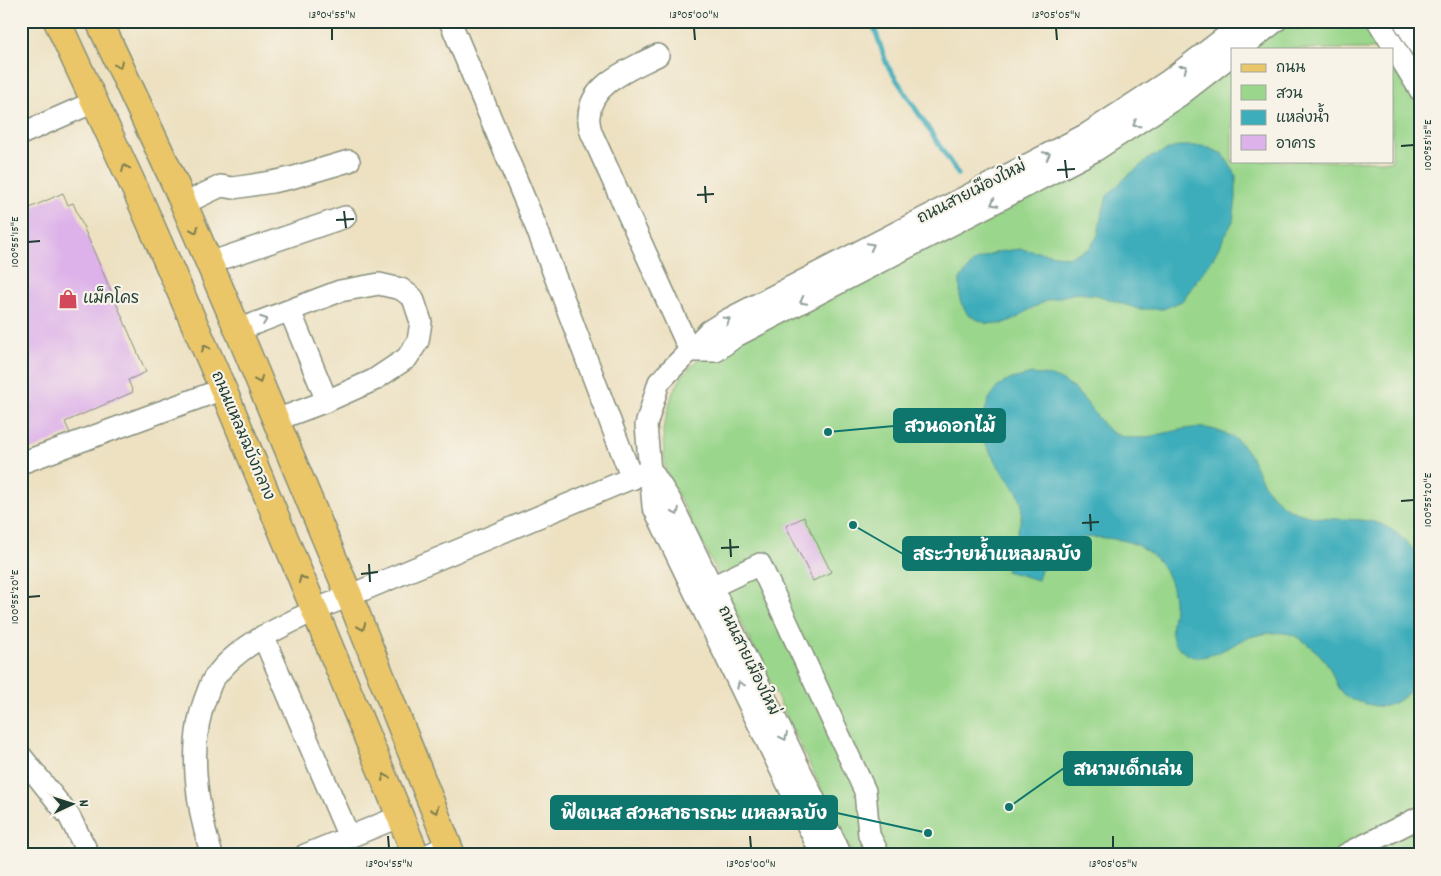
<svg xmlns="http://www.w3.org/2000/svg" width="1441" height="876" font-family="Dekko,'Playpen Sans Thai',sans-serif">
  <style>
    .green { fill: #9ad68b; stroke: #5c8a60 }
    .water { fill: #3eadbb; stroke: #2e7578 }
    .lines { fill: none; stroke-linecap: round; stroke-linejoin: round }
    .stream { stroke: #3eadbb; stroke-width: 5 }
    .building { fill: #ddb1e9 }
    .minor-casing { stroke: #868f7b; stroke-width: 24 }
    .major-casing { stroke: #868f7b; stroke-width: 29 }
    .minor { stroke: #fff; stroke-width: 21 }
    .major { stroke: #ebc669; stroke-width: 26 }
    .oneway { stroke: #7b7b4c }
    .oneway2 { stroke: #8f9e9a }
    .ticks { fill: none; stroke: #1f3d34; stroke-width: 2 }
    .labels { text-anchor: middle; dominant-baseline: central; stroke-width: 4.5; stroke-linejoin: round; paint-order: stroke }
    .street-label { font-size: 16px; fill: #1f3d34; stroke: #f7f3e8 }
    .poi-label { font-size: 16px; fill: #1f3d34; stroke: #f7f3e8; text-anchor: start }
    .leader { fill: none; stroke: #0f766e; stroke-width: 2 }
    .callout-dot { fill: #0f766e; stroke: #f7f3e8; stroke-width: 2 }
    .callout { fill: #0f766e; stroke: #0f766e; stroke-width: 2 }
    .callout-label { font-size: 18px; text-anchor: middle; font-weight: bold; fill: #fff }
    .neatline { fill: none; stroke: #1f3d34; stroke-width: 2 }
    .ticks-label { font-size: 12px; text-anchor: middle; fill: #1f3d34 }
  </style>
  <rect width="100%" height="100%" fill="#f7f3e8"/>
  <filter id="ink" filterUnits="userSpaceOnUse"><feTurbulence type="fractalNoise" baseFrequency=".02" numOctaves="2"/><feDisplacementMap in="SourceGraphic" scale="10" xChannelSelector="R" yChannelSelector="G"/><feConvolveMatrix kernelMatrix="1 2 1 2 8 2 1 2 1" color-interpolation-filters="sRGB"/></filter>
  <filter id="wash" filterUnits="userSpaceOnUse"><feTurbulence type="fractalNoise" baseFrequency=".0096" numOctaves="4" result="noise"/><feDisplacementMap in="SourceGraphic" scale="20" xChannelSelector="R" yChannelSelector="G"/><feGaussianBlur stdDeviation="1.12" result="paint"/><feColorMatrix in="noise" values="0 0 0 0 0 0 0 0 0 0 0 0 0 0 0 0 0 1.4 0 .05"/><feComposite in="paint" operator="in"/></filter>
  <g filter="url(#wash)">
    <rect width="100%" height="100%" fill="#ede1c2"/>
    <path class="green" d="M 1280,21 L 1377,21 L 1420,92 L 1420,855 L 853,855 L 722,582 L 665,469 L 663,429 L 673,392 L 683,375 L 698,359 L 1232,59 L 1232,161 L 1392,161 L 1392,49 L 1246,49 Z"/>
    <path class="water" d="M 1178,146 L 1204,146 L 1223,154 L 1236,175 L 1236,199 L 1233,221 L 1213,258 L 1182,301 L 1163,309 L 1138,309 L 1097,295 L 1076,293 L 1048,300 L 1030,309 L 1017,318 L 1002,324 L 985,323 L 968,315 L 960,301 L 960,279 L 975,261 L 997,252 L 1019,249 L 1068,257 L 1090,248 L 1098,235 L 1101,218 L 1107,196 L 1125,178 L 1151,157 Z
      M 1032,374 C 1039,375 1045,375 1051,376 C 1072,382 1084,399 1096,415 C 1102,423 1108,432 1118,435 C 1145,446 1181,422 1211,429 C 1223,432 1236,437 1244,447 C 1253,458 1257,472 1264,484 C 1270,493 1278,502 1287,508 C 1298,514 1311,517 1324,518 C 1340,520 1366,518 1380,524 C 1397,531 1410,544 1420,558 L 1420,678 C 1413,690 1400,703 1385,706 C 1378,707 1370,705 1363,703 C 1355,701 1348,699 1343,694 C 1335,686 1334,676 1329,667 C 1324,656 1304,640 1293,635 C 1282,630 1255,634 1245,639 C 1231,646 1204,663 1188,655 C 1181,651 1173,643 1172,635 C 1170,628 1175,610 1174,601 C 1172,567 1147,542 1114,539 C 1099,537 1084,536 1069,541 C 1050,548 1043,561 1038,580 L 1006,571 L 1021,519 L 1022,505 L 1018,493 L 996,463 L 983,439 L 983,417 L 989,399 L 999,385 L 1012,379 Z"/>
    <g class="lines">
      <path class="stream" d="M 872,21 L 887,65 L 958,174"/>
    </g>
    <g id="blocks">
      <path class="building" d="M 63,193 L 68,205 L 73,203 L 146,372 L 128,380 L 133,392 L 65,422 L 70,433 L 21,454 L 21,208 L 23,211 Z
        M 804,517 L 831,572 L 813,581 L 786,526 Z"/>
    </g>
  </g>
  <g filter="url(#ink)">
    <use href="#blocks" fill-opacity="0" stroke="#868f7b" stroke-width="1"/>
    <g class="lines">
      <defs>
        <path id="minor" d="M 450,21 L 537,229 L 632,479
          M 1378,21 L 1420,90
          M 1404,21 L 1420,47
          M 1240,49 L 1276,21
          M 658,55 C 633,68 590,83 589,116 C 588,121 590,127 591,132 L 690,351
          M 21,134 L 94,102
          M 183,204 L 221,186 L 233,188 L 272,182 L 291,178 L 349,161
          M 209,263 L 345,217
          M 290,311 L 327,401
          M 238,330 L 340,291 L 379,284 L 401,289 L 413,298 L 421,322 L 418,341 L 407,358 L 374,380 L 327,401 L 276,420
          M 690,351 L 716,351 L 736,336 L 1096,150 L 1179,96 L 1232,55
          M 21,463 L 223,389
          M 652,472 L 670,500 L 841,855
          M 699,593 L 760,564 L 865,791 L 869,835 L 879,855
          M 263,636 L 349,837
          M 21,756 L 69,816 L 89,855
          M 212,855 C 196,807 187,742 207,694 C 209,689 211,681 215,677 C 239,644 280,628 315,610 L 651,470
          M 305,855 L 401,816
          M 428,855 L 449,845
          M 822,855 L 653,506 L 646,425 L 659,382 L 709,331 L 727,320 L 1087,134 L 1168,81 L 1246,21
          M 1345,855 L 1420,817"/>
        <path id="major" d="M 57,21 L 141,202 L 223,389 L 416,855
          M 99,21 L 176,186 L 238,330 L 349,595 L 452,855"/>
      </defs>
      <use href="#minor" class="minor-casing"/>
      <use href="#major" class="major-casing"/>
      <use href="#minor" class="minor"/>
      <use href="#major" class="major"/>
    </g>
    <defs><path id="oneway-chevron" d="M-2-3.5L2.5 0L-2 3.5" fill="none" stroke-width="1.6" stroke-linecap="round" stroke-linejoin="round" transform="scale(1.25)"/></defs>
    <g class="oneway">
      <use href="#oneway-chevron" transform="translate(119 65) rotate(65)"/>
      <use href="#oneway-chevron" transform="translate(125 168) rotate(-115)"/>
      <use href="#oneway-chevron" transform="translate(195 230) rotate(67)"/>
      <use href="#oneway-chevron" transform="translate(205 348) rotate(-114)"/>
      <use href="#oneway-chevron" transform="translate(259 380) rotate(67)"/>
      <use href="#oneway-chevron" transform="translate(302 579) rotate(-113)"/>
      <use href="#oneway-chevron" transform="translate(362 627) rotate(68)"/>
      <use href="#oneway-chevron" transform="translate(385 777) rotate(-113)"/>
      <use href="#oneway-chevron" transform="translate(435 810) rotate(68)"/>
    </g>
    <g class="oneway2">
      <use href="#oneway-chevron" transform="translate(1184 68) rotate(-37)"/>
      <use href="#oneway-chevron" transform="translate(1136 124) rotate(147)"/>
      <use href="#oneway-chevron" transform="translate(1047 155) rotate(-27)"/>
      <use href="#oneway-chevron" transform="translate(994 203) rotate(153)"/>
      <use href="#oneway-chevron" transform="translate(871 246) rotate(-27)"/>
      <use href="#oneway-chevron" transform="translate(803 301) rotate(153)"/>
      <use href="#oneway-chevron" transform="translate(264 320) rotate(-20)"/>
      <use href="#oneway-chevron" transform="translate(727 320) rotate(-30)"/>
      <use href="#oneway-chevron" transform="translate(676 512) rotate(64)"/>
      <use href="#oneway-chevron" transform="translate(740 685) rotate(-116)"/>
      <use href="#oneway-chevron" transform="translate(784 737) rotate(64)"/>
    </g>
  </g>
  <path class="ticks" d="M 332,28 L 332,40M 694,28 L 695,40M 1056,28 L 1057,40M 1401,146 L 1414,145M 1065,160 L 1067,178M 1057,170 L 1075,169M 705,186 L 706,203M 697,195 L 714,194M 344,211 L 346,228M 336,220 L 354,219M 28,242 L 40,241M 1401,501 L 1414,500M 1090,514 L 1091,531M 1082,523 L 1099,522M 730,539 L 731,557M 721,548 L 739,547M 369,564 L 370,582M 361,574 L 378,572M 28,597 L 40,596M 388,836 L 389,848M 750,836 L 751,848M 1113,836 L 1113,848"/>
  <defs>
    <symbol id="shop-bare" viewBox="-9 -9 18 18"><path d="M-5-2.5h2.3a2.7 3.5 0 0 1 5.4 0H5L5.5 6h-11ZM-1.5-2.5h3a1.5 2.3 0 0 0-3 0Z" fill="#d1495b" stroke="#f7f3e8" stroke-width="2.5" paint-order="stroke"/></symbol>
  </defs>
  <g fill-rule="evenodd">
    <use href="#shop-bare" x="54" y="285" width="28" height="28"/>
  </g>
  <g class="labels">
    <g class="street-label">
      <text transform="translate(972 193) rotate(-27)">ถนนสายเมืองใหม่</text>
      <text transform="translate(242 436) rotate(67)">ถนนแหลมฉบังกลาง</text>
      <text transform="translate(748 661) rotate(64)">ถนนสายเมืองใหม่</text>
    </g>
    <g class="poi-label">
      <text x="83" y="299">แม็คโคร</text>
    </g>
  </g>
  <path class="leader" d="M828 432L894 426M853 525L903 554M1009 807L1064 768M928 833L837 813"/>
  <g class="callout-dot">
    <circle cx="828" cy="432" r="5"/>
    <circle cx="853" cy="525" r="5"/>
    <circle cx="1009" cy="807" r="5"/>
    <circle cx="928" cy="833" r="5"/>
  </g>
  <g class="callout">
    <rect x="894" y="409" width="111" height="33" rx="5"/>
    <rect x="903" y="537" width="188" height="33" rx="5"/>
    <rect x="1064" y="752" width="128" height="33" rx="5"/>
    <rect x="551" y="796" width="286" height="33" rx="5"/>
  </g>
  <g class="callout-label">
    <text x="950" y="432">สวนดอกไม้</text>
    <text x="997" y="560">สระว่ายน้ำแหลมฉบัง</text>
    <text x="1128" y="775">สนามเด็กเล่น</text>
    <text x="694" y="819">ฟิตเนส สวนสาธารณะ แหลมฉบัง</text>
  </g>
  <rect width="1441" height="876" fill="none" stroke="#f7f3e8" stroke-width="55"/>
  <rect x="1231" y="48" width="162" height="115" fill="#f7f3e8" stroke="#a1aaa0"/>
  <rect x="1241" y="64" width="25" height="8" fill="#ebc669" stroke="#a1aaa0"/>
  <text x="1276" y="72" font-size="15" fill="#1f3d34">ถนน</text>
  <rect x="1241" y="85" width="25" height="15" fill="#9ad68b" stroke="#a1aaa0"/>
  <text x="1276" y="98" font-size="15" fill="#1f3d34">สวน</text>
  <rect x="1241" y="110" width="25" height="15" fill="#3eadbb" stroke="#a1aaa0"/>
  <text x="1276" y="122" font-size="15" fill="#1f3d34">แหล่งน้ำ</text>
  <rect x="1241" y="135" width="25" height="15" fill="#ddb1e9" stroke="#a1aaa0"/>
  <text x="1276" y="148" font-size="15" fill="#1f3d34">อาคาร</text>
  <g transform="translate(72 804) rotate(86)" stroke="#f7f3e8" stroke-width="4" paint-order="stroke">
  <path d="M0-4L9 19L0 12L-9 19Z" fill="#1f3d34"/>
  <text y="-8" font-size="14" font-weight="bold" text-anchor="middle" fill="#1f3d34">N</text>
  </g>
  <rect x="28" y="28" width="1386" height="820" class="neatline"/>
  <g class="ticks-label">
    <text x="332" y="18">13°04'55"N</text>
    <text x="694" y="18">13°05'00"N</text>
    <text x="1056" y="18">13°05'05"N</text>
    <text transform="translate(1427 145) rotate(-90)" y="4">100°55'15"E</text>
    <text transform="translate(14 242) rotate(-90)" y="4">100°55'15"E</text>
    <text transform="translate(1427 500) rotate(-90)" y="4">100°55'20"E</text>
    <text transform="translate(14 597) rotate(-90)" y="4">100°55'20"E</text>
    <text x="389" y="867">13°04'55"N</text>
    <text x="751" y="867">13°05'00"N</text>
    <text x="1113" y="867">13°05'05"N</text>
  </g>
</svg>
